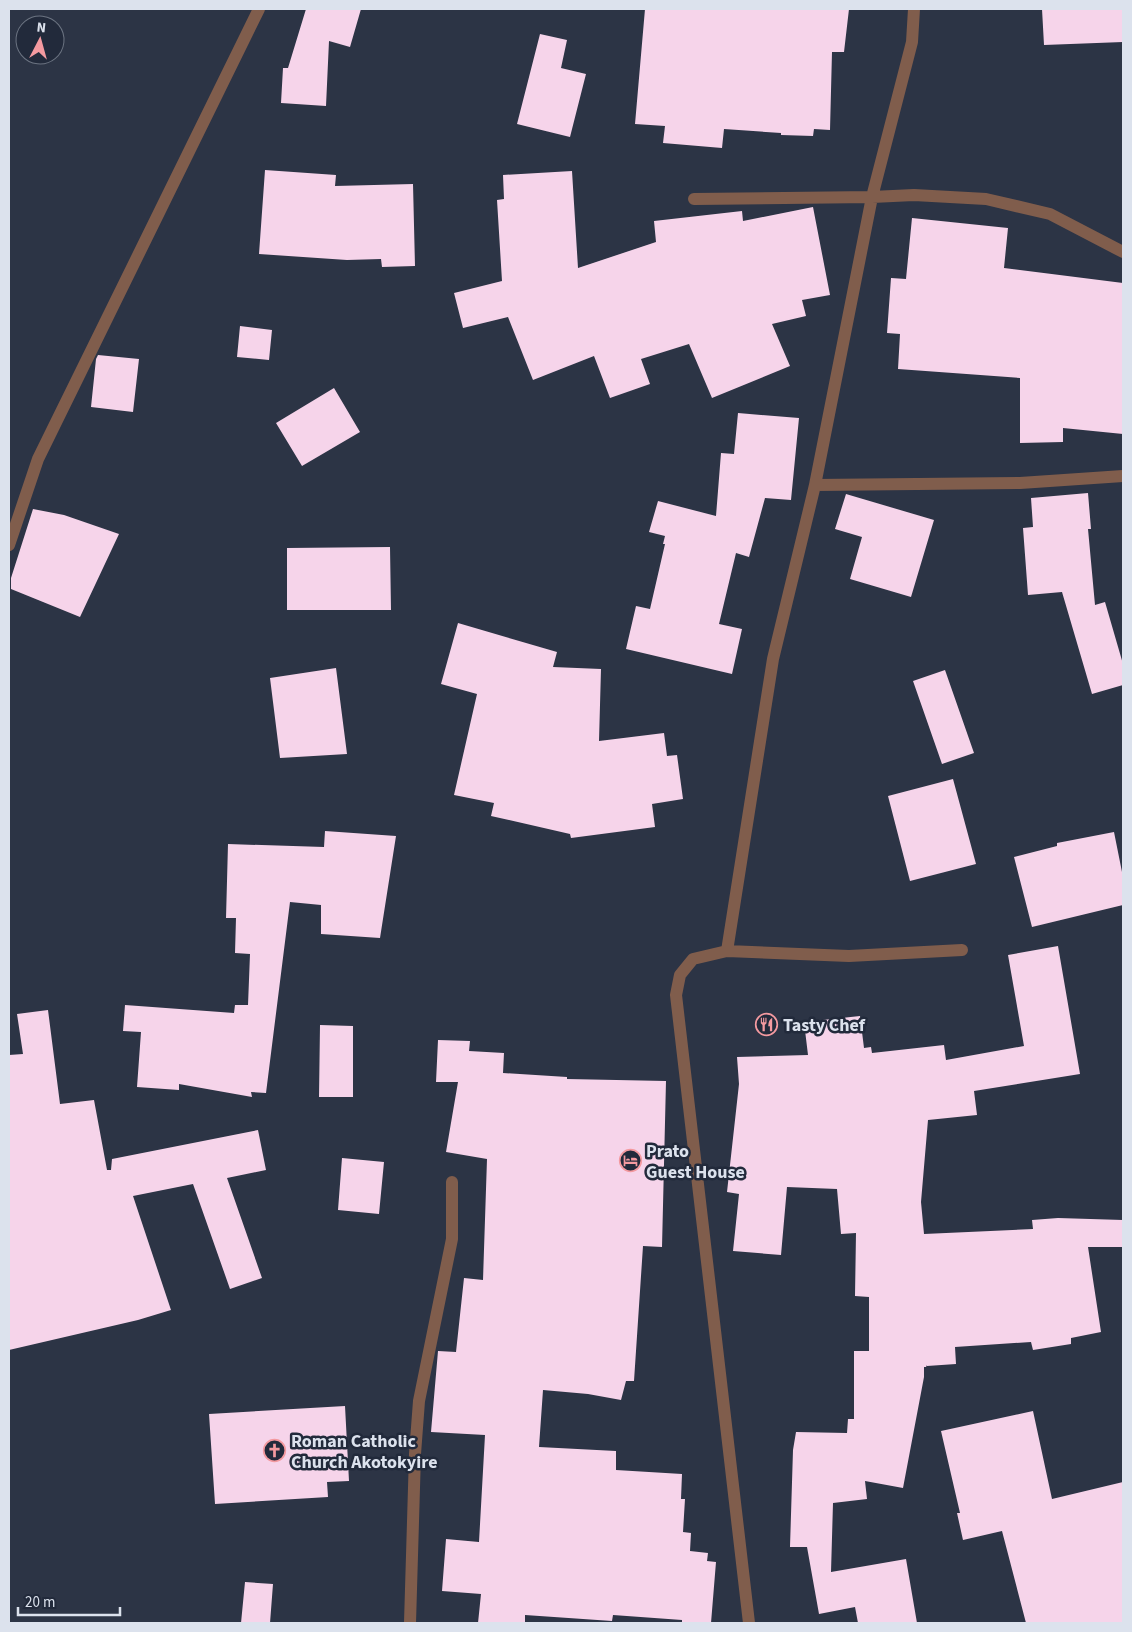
<svg xmlns="http://www.w3.org/2000/svg" width="1132" height="1632" font-family="'Source Sans 3',sans-serif">
  <style>
    .building { fill: #f6d4ea }
    .lines { fill: none; stroke-linecap: round; stroke-linejoin: round }
    .minor { stroke: #805d4c; stroke-width: 12 }
    .labels { text-anchor: middle; dominant-baseline: central; stroke-width: 5; stroke-linejoin: round; paint-order: stroke }
    .poi-label { font-size: 18px; font-weight: bold; fill: #dce2ed; stroke: #222a3b; text-anchor: start }
  </style>
  <rect width="100%" height="100%" fill="#2c3445"/>
  <path class="building" d="M 306,9 L 361,9 L 350,47 L 329,41 L 326,106 L 281,103 L 283,68 L 288,68 Z
    M 645,9 L 849,9 L 844,52 L 832,52 L 830,130 L 814,129 L 813,136 L 781,135 L 781,133 L 724,129 L 722,148 L 663,143 L 665,126 L 635,124 Z
    M 1042,9 L 1123,9 L 1123,42 L 1044,45 Z
    M 540,34 L 567,40 L 561,68 L 586,74 L 570,137 L 517,124 Z
    M 265,170 L 336,175 L 335,186 L 413,184 L 415,266 L 382,267 L 381,259 L 347,260 L 259,254 Z
    M 572,171 L 578,268 L 656,242 L 654,221 L 742,211 L 743,221 L 813,207 L 830,295 L 802,300 L 806,316 L 772,324 L 790,366 L 712,398 L 689,344 L 641,359 L 650,384 L 610,398 L 594,356 L 533,380 L 508,317 L 463,328 L 454,293 L 502,281 L 497,200 L 504,199 L 503,175 Z
    M 912,218 L 1008,228 L 1004,268 L 1123,283 L 1123,434 L 1063,428 L 1063,442 L 1020,443 L 1020,378 L 898,369 L 900,334 L 887,333 L 891,278 L 906,279 Z
    M 240,326 L 272,330 L 269,360 L 237,357 Z
    M 98,355 L 139,359 L 133,412 L 91,407 L 96,359 Z
    M 334,388 L 360,432 L 302,466 L 276,423 Z
    M 738,413 L 799,418 L 791,500 L 765,498 L 749,557 L 736,553 L 719,624 L 742,629 L 732,674 L 626,649 L 636,606 L 650,609 L 665,544 L 663,544 L 665,536 L 649,532 L 658,501 L 716,516 L 721,453 L 734,454 Z
    M 1088,493 L 1091,529 L 1088,529 L 1095,605 L 1105,602 L 1123,664 L 1123,685 L 1092,694 L 1062,592 L 1028,595 L 1023,528 L 1033,527 L 1031,498 Z
    M 846,494 L 934,520 L 911,597 L 850,579 L 862,537 L 835,529 Z
    M 33,509 L 64,515 L 119,534 L 80,617 L 11,589 L 11,578 Z
    M 390,547 L 391,610 L 287,610 L 287,548 Z
    M 458,623 L 557,652 L 553,667 L 601,669 L 599,741 L 664,733 L 667,756 L 677,755 L 683,799 L 652,804 L 655,827 L 571,838 L 570,834 L 491,816 L 494,803 L 454,795 L 477,694 L 441,684 Z
    M 336,668 L 347,754 L 280,758 L 270,678 Z
    M 945,670 L 974,753 L 942,764 L 913,681 Z
    M 953,779 L 976,864 L 910,881 L 888,796 Z
    M 325,831 L 396,836 L 380,938 L 321,934 L 321,905 L 290,902 L 266,1093 L 251,1092 L 252,1097 L 179,1084 L 179,1090 L 137,1087 L 141,1032 L 123,1031 L 125,1005 L 234,1013 L 235,1005 L 248,1005 L 250,954 L 235,953 L 236,918 L 226,918 L 228,844 L 324,847 Z
    M 1114,832 L 1123,877 L 1123,905 L 1032,927 L 1014,857 L 1057,846 L 1057,843 Z
    M 1058,946 L 1080,1074 L 974,1091 L 977,1115 L 928,1120 L 921,1202 L 924,1234 L 1033,1229 L 1032,1220 L 1058,1218 L 1123,1220 L 1123,1247 L 1088,1247 L 1101,1332 L 1071,1338 L 1071,1344 L 1033,1350 L 1031,1342 L 955,1347 L 956,1364 L 927,1366 L 927,1365 L 926,1367 L 924,1367 L 924,1377 L 903,1488 L 865,1481 L 867,1499 L 833,1503 L 831,1572 L 906,1559 L 917,1623 L 858,1623 L 855,1607 L 819,1614 L 807,1547 L 790,1547 L 793,1450 L 796,1432 L 847,1433 L 848,1419 L 854,1419 L 854,1351 L 869,1351 L 869,1297 L 855,1296 L 856,1233 L 841,1234 L 837,1189 L 787,1187 L 781,1255 L 733,1251 L 739,1194 L 727,1192 L 739,1084 L 737,1057 L 808,1055 L 804,1022 L 860,1016 L 864,1048 L 871,1047 L 872,1053 L 944,1045 L 946,1060 L 1024,1046 L 1008,955 Z
    M 48,1010 L 60,1104 L 94,1100 L 107,1170 L 111,1170 L 112,1159 L 258,1130 L 266,1170 L 227,1178 L 262,1278 L 230,1289 L 193,1184 L 133,1196 L 171,1310 L 138,1320 L 9,1350 L 9,1055 L 23,1054 L 17,1014 Z
    M 320,1025 L 353,1026 L 353,1097 L 319,1097 Z
    M 438,1040 L 470,1041 L 469,1051 L 504,1053 L 503,1073 L 567,1077 L 567,1079 L 666,1081 L 662,1247 L 643,1246 L 634,1381 L 626,1381 L 621,1400 L 588,1394 L 543,1390 L 539,1447 L 616,1451 L 616,1470 L 682,1474 L 681,1499 L 685,1499 L 683,1532 L 691,1533 L 690,1551 L 708,1553 L 707,1561 L 716,1562 L 711,1623 L 682,1622 L 682,1620 L 613,1615 L 612,1621 L 525,1615 L 525,1623 L 478,1623 L 481,1594 L 442,1591 L 446,1539 L 479,1542 L 485,1435 L 431,1432 L 438,1351 L 456,1352 L 464,1278 L 483,1280 L 487,1159 L 446,1152 L 458,1082 L 436,1082 Z
    M 342,1158 L 384,1162 L 379,1214 L 338,1210 Z
    M 345,1406 L 349,1481 L 327,1482 L 328,1497 L 215,1504 L 209,1414 Z
    M 1033,1411 L 1052,1499 L 1123,1482 L 1123,1623 L 1026,1623 L 1002,1531 L 963,1540 L 957,1513 L 960,1513 L 941,1431 Z
    M 245,1582 L 273,1584 L 270,1623 L 241,1623 Z"/>
  <g class="lines">
    <path class="minor" d="M 694,199 L 872,197 L 912,42 L 914,9
      M 815,485 L 1020,483 L 1123,476
      M 9,545 L 38,459 L 259,9
      M 727,951 L 849,956 L 962,950
      M 410,1623 L 415,1454 L 419,1401 L 452,1239 L 452,1182
      M 749,1623 L 676,995 L 680,975 L 693,959 L 727,951 L 773,659 L 815,485 L 872,197 L 914,195 L 986,199 L 1050,214 L 1123,252"/>
  </g>
  <defs>
    <symbol id="restaurant-ring" viewBox="-11 -11 22 22"><circle r="9.5" fill="#222a3b" stroke="#f49aa0" stroke-width="1.5"/><path d="M-5-6h1v4h1v-4h1v4h1v-4h1v5L-1.5 .5V6h-2V.5L-5-1ZM5-6V6H3V1.5H1.5Q1.5-4 5-6Z" fill="#f49aa0"/></symbol>
    <symbol id="hotel-ring" viewBox="-11 -11 22 22"><circle r="9.5" fill="#222a3b" stroke="#f49aa0" stroke-width="1.5"/><path d="M-6-4.5h1.5V1H6V5H4.5V3h-9V5H-6ZM-4 0a1.8 1.8 0 1 1 3.6 0ZM.5 0V-2.5h3Q6-2.5 6 0Z" fill="#f49aa0"/></symbol>
    <symbol id="church-ring" viewBox="-11 -11 22 22"><circle r="9.5" fill="#222a3b" stroke="#f49aa0" stroke-width="1.5"/><path d="M-1.2-6h2.4v3.5h3.3v2.4h-3.3V6h-2.4V-.1h-3.3v-2.4h3.3Z" fill="#f49aa0"/></symbol>
  </defs>
  <g fill-rule="evenodd">
    <use href="#restaurant-ring" x="754" y="1012" width="25" height="25"/>
    <use href="#hotel-ring" x="618" y="1148" width="25" height="25"/>
    <use href="#church-ring" x="262" y="1438" width="25" height="25"/>
  </g>
  <g class="labels">
    <g class="poi-label">
      <text x="783" y="1025">Tasty Chef</text>
      <text x="646" y="1151">Prato<tspan x="646" dy="21">Guest House</tspan></text>
      <text x="291" y="1441">Roman Catholic<tspan x="291" dy="21">Church Akotokyire</tspan></text>
    </g>
  </g>
  <rect width="1132" height="1632" fill="none" stroke="#dce2ed" stroke-width="20"/>
  <g transform="translate(40 40) rotate(6)"><circle r="24" fill="#222a3b" stroke="#6c7482"/>
  <path d="M0-4L9 19L0 12L-9 19Z" fill="#f49aa0"/>
  <text y="-8" font-size="14" font-weight="bold" text-anchor="middle" fill="#dce2ed">N</text>
  </g>
  <path d="M18 1607v8h102v-8" fill="none" stroke="#dce2ed" stroke-width="2.5"/>
  <text x="25" y="1607" font-size="15" fill="#dce2ed" stroke="#222a3b" stroke-width="4" paint-order="stroke">20 m</text>
</svg>
